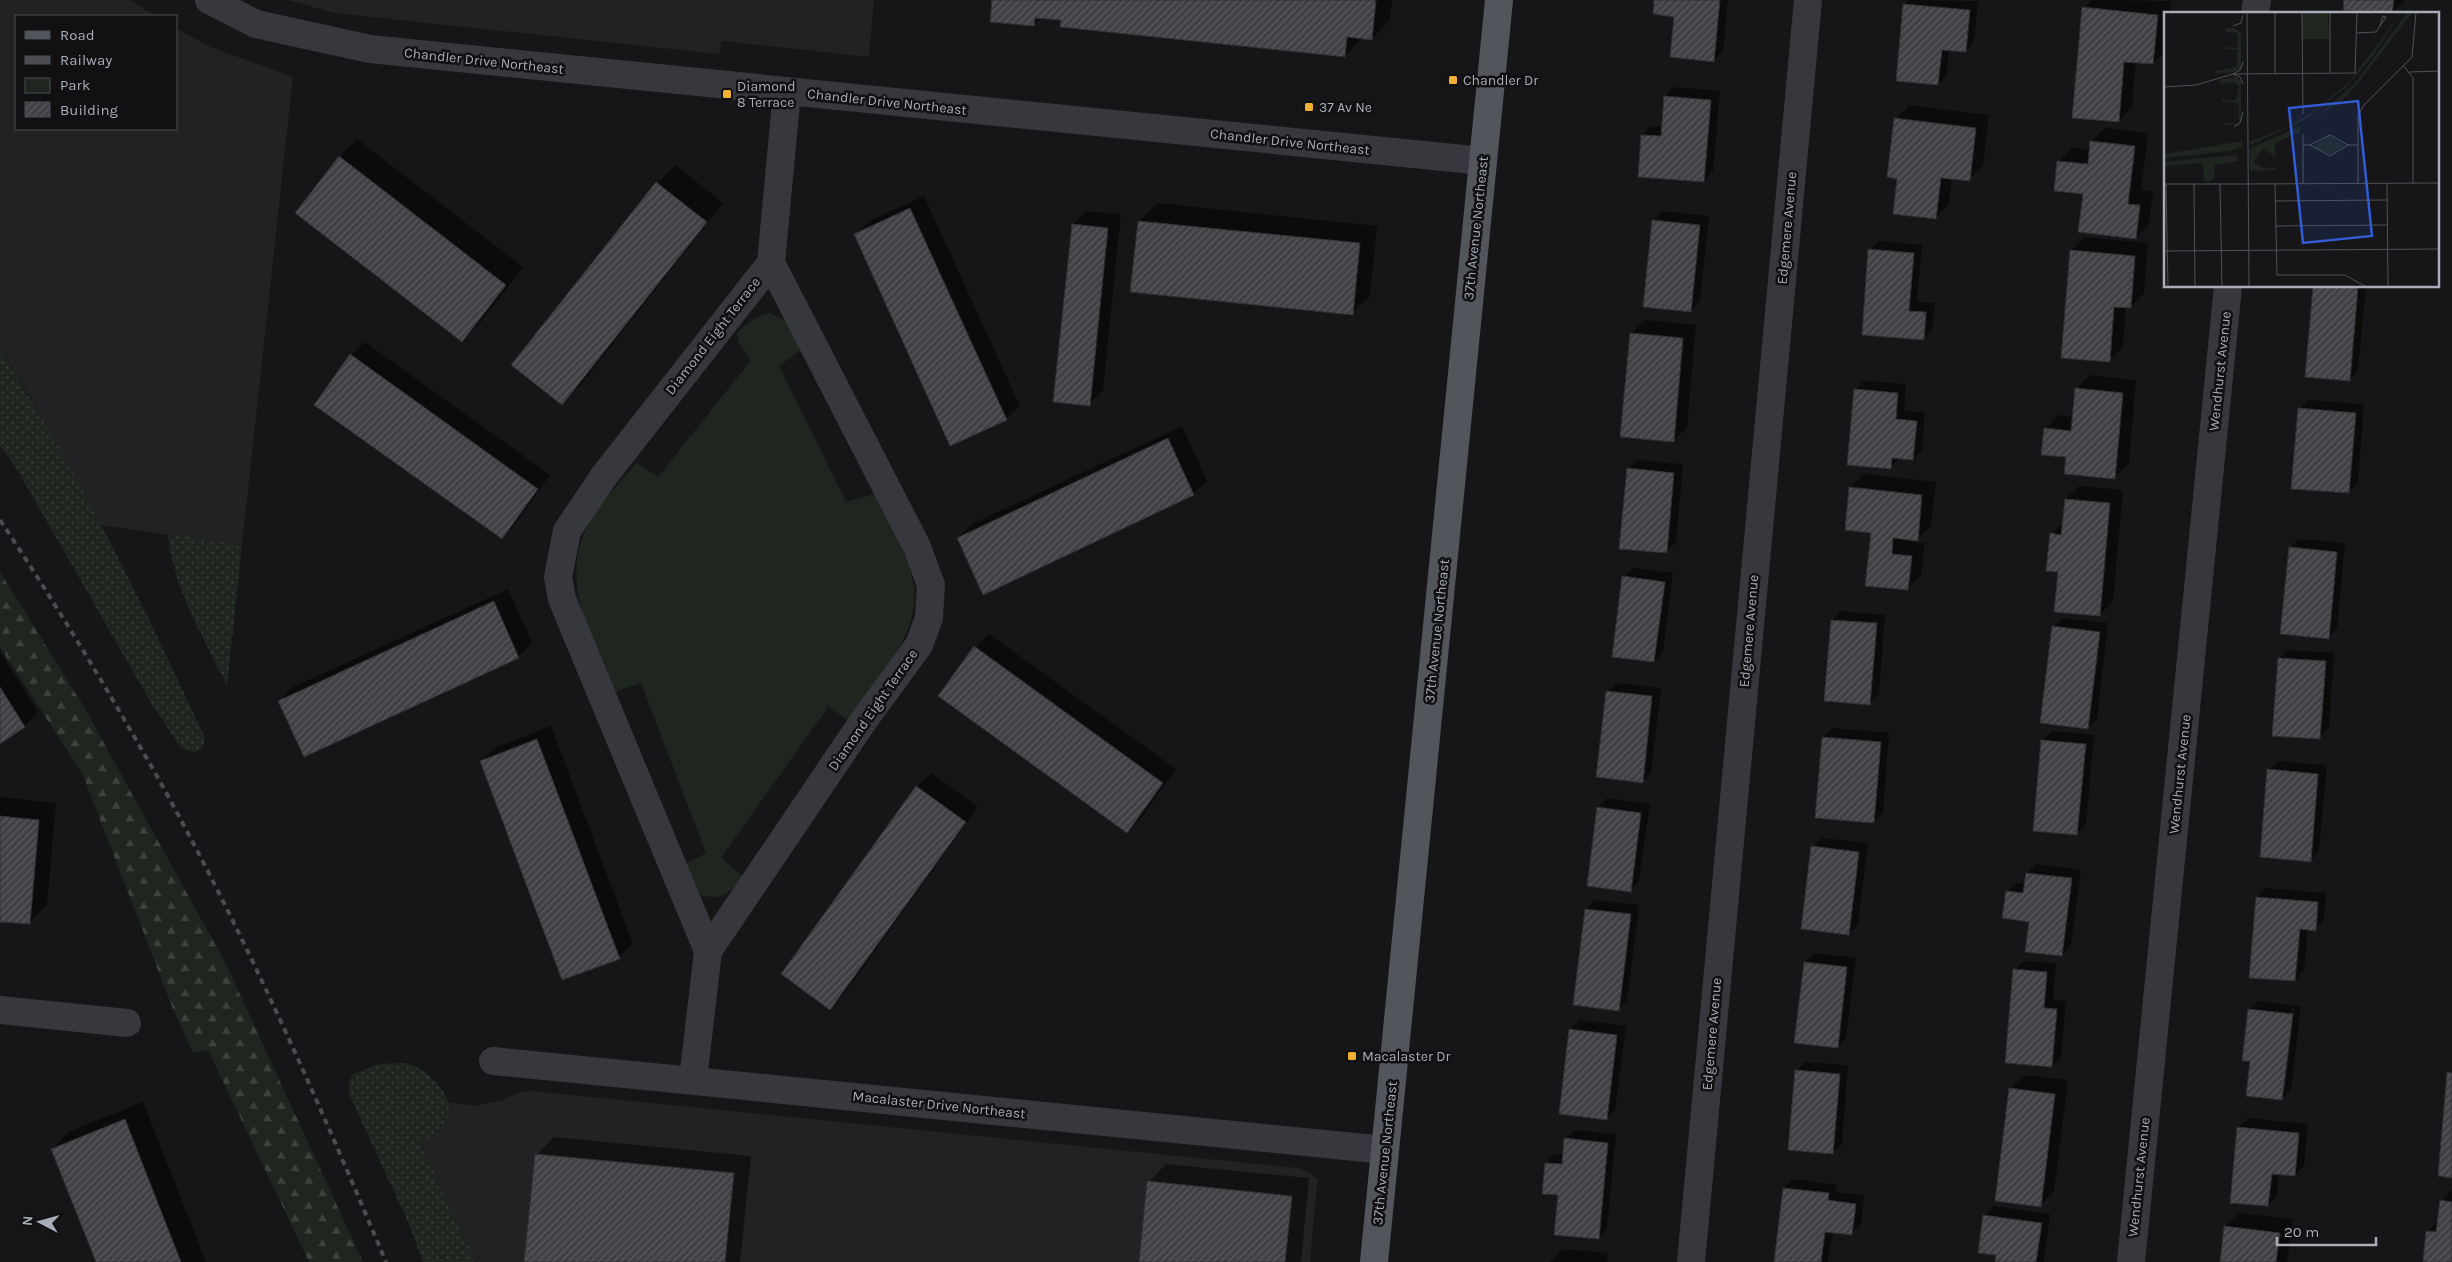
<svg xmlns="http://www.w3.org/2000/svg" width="2452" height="1262" font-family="Karla,sans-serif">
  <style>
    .built { fill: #222225 }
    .grass { fill: url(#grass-dots) }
    .forest { fill: url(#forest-firs) }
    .park { fill: #1e261f }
    .shadow { fill: #0007; fill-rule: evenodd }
    .building { fill: url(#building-hatch); stroke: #303034 }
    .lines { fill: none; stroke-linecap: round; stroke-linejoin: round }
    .minor { stroke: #37383d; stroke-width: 28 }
    .major { stroke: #53555c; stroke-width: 28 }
    .rail { stroke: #4a4c52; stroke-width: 4; stroke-dasharray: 6 5; stroke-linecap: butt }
    .poi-dot { fill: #f2b134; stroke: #111113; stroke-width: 2 }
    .labels { text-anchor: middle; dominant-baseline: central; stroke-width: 5; stroke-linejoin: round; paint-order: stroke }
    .street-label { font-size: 14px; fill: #a8adb8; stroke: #111113 }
    .poi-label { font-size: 14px; fill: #a8adb8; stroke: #111113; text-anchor: start }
    .inset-road { fill: none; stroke: #505258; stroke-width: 1 }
    .view { fill: #325cd3; fill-opacity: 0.15; stroke: #325cd3; stroke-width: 2.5 }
    .inset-edge { fill: none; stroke: #a8adb8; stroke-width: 2.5 }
  </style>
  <defs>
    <pattern id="grass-dots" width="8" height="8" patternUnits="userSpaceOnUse" patternTransform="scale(1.25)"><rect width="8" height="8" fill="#1e261f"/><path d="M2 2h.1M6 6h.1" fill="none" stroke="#3c433d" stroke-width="1.8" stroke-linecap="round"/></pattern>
    <pattern id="forest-firs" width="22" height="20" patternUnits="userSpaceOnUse" patternTransform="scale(1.25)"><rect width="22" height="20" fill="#1e261f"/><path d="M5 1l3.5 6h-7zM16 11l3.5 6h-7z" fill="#3c433d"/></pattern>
    <pattern id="building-hatch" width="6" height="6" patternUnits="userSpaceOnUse" patternTransform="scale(1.25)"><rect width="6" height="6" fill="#404145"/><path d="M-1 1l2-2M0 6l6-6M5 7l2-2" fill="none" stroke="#595a5e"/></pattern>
  </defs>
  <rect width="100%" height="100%" fill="#161618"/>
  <path class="built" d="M 0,0 L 130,0 L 156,16 L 16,16 L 16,129 L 176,129 L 176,28 L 208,46 L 293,77 L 242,545 L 99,525 L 30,396 L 0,349 Z
    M 288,0 L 874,0 L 869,57 L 722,41 L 719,54 L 334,13 Z
    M 532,1091 L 1297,1168 L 1308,1172 L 1320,1181 L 1317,1183 L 1310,1262 L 475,1262 L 420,1143 L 444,1128 L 448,1116 L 448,1102 L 476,1106 L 503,1100 L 516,1093 Z"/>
  <path class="grass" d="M 0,349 C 78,473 144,605 205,738 L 203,748 L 195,752 L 181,748 L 151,703 L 15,466 L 0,446 Z
    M 168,534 L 242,545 L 227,685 C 203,637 173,588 168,534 Z
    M 403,1063 C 421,1065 441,1083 448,1101 C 451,1109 447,1120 444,1128 L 420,1143 L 475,1262 L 423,1262 L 408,1222 L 349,1094 L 349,1084 L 352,1075 L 378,1064 Z"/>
  <path class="forest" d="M 0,572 L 84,707 L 226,964 L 363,1262 L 309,1262 L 208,1050 L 193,1053 L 173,1009 L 82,773 L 0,647 Z"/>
  <path class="park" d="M 769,313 L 785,321 L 802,349 L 779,366 L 846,502 L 875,494 C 888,520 908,554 913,582 C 923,631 877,682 850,721 L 828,707 L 721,858 L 743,876 C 729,897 716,902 693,892 L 684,865 L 706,853 L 641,683 L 615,692 C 591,638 558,581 589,523 C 600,501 621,482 636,463 L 658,477 L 751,360 L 738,342 L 737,334 C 745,324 755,316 769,313 Z"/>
  <path class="shadow" d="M 993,0 L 1392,0 L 1390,20 L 1372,38 L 1363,37 L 1345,56 L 1042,17 L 1034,25 Z
    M 1655,0 L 1728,0 L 1723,51 L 1714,60 L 1675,16 Z
    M 1908,0 L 1978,1 L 1974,42 L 1965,51 L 1949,49 L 1947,75 L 1938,84 L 1904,5 Z
    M 2091,0 L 2171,1 L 2170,14 L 2166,14 L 2166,50 L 2153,63 L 2136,61 L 2132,107 L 2119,121 L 2084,8 Z
    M 2345,0 L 2405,0 L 2392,13 Z
    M 1674,87 L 1720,91 L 1713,171 L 1704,181 L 1642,135 L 1651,126 L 1663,127 L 1665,96 Z
    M 1909,105 L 1989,115 L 1983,166 L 1969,179 L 1952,178 L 1949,204 L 1935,218 L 1898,178 L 1896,119 Z
    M 2105,128 L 2148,133 L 2141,190 L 2153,192 L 2149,224 L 2136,238 L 2084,193 L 2059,161 L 2072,148 L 2090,150 L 2091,142 Z
    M 357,139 L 523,267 L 480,323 L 462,340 L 340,157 Z
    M 675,165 L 723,203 L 580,386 L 562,403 L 513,365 L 657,183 Z
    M 924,196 L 1020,406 L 1006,419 L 855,235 L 869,221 Z
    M 1157,203 L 1377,226 L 1370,296 L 1352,313 L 1139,221 Z
    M 1087,211 L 1121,214 L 1103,391 L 1089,404 L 1073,224 Z
    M 1662,211 L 1709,216 L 1700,301 L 1691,310 L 1653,221 Z
    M 2084,237 L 2148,243 L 2144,293 L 2131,307 L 2126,306 L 2123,347 L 2110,360 L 2071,251 Z
    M 1879,241 L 1922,245 L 1917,302 L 1935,303 L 1932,330 L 1923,339 L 1870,250 Z
    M 2314,286 L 2366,286 L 2358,371 L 2349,380 Z
    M 1645,320 L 1696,325 L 1687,427 L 1673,441 L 1631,334 Z
    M 365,342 L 550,475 L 515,524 L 502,538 L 351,355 Z
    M 2090,375 L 2136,380 L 2129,464 L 2115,477 L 2067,456 L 2045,429 L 2059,415 L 2074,417 L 2076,389 Z
    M 1864,381 L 1906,384 L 1904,411 L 1925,412 L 1922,450 L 1913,459 L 1900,458 L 1890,467 L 1855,390 Z
    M 2308,400 L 2364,404 L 2358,483 L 2348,492 L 2299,409 Z
    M 1182,426 L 1207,481 L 1193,494 L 958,538 L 972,524 Z
    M 1637,460 L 1683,464 L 1676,542 L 1666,552 L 1628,469 Z
    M 1864,474 L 1936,482 L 1931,526 L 1918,539 L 1905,538 L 1905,541 L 1925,543 L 1921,575 L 1908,589 L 1872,532 L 1850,488 Z
    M 2079,486 L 2123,490 L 2113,601 L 2099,615 L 2059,570 L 2051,534 L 2064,521 L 2066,499 Z
    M 2299,539 L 2345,543 L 2337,629 L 2328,638 L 2290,548 Z
    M 1633,568 L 1673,573 L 1663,652 L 1654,661 L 1624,577 Z
    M 508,589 L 532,643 L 519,656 L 305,755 L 280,701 L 293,687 Z
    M 1841,611 L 1885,615 L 1879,694 L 1869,703 L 1832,620 Z
    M 2063,618 L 2108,623 L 2097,719 L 2088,728 L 2053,627 Z
    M 989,634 L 1176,769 L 1141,818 L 1127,831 L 975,647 Z
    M 2288,650 L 2334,653 L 2329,728 L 2320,737 L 2279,659 Z
    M 0,652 L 38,712 L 25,726 L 0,742 Z
    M 1617,683 L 1661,688 L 1651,773 L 1642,782 L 1608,692 Z
    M 551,726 L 633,944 L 619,957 L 481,761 L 495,748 Z
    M 1832,728 L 1889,733 L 1883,813 L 1874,822 L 1823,738 Z
    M 2052,731 L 2094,735 L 2086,824 L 2077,833 L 2043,740 Z
    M 2278,761 L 2327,765 L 2319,851 L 2310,861 L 2268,770 Z
    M 931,773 L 978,807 L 844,994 L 830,1008 L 782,974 L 917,786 Z
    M 0,797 L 56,803 L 47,905 L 29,923 L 0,920 Z
    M 1607,798 L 1650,804 L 1639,881 L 1630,890 L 1598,807 Z
    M 1822,838 L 1868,843 L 1858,924 L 1849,934 L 1812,847 Z
    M 2036,864 L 2081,870 L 2071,946 L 2062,955 L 2007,892 L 2016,883 L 2026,884 L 2027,873 Z
    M 2266,888 L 2326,893 L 2324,920 L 2315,930 L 2308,929 L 2304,971 L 2295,980 L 2257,897 Z
    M 1595,900 L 1639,905 L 1627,1000 L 1618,1010 L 1586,909 Z
    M 1814,953 L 1856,958 L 1846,1038 L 1837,1047 L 1805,963 Z
    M 2024,961 L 2056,963 L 2053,1000 L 2066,1001 L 2061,1057 L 2052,1066 L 2015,970 Z
    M 2258,1001 L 2301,1006 L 2291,1089 L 2282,1099 L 2251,1060 L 2249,1010 ZM 2292,1008 L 2294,1008 L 2285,1090 L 2282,1090 Z
    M 1580,1020 L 1626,1026 L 1615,1110 L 1606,1119 L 1570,1029 Z
    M 1805,1062 L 1848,1065 L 1842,1144 L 1833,1153 L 1796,1071 Z
    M 2024,1075 L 2068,1080 L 2054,1192 L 2040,1205 L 2010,1089 Z
    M 143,1102 L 206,1262 L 97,1262 L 52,1149 L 70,1131 Z
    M 2248,1118 L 2308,1124 L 2304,1166 L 2295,1175 L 2279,1174 L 2277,1196 L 2268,1205 L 2231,1202 L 2239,1127 Z
    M 1575,1130 L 1616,1134 L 1607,1229 L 1598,1238 L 1559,1194 L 1546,1163 L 1555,1154 L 1564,1155 L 1566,1139 Z
    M 554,1137 L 751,1156 L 740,1262 L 525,1262 L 536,1155 Z
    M 1166,1164 L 1309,1178 L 1301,1262 L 1141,1262 L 1149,1182 Z
    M 1793,1179 L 1837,1185 L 1836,1192 L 1864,1195 L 1861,1225 L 1851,1234 L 1833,1231 L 1828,1262 L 1776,1262 L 1784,1188 Z
    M 2452,1190 L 2452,1262 L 2424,1262 L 2427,1232 L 2439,1220 L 2442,1201 Z
    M 1993,1206 L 2050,1214 L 2044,1262 L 1996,1262 L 1997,1254 L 1984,1216 Z
    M 2239,1213 L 2293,1219 L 2287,1262 L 2221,1262 L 2225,1226 Z
    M 1563,1249 L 1608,1253 L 1607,1262 L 1550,1262 Z"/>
  <path class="building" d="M 992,0 L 1376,0 L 1372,40 L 1347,37 L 1345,57 L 1060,27 L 1061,20 L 1035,18 L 1034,26 L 990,22 Z
    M 1654,0 L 1720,0 L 1714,62 L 1670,57 L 1674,17 L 1653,14 Z
    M 2344,0 L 2394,0 L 2392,14 L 2343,10 Z
    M 1903,4 L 1970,10 L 1966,52 L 1942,50 L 1938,85 L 1896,81 Z
    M 2082,7 L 2158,15 L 2153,64 L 2124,62 L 2119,122 L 2072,118 Z
    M 1664,96 L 1711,100 L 1704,182 L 1638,177 L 1641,135 L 1661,136 Z
    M 1894,118 L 1976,128 L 1970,181 L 1941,178 L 1936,219 L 1893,214 L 1897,179 L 1887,177 Z
    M 2090,141 L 2135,146 L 2128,204 L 2140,205 L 2136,239 L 2078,232 L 2083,194 L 2054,191 L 2057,161 L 2088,164 Z
    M 339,156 L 506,285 L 462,342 L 295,213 Z
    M 656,182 L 707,222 L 562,405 L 511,365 Z
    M 910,208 L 1007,420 L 950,446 L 854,234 Z
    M 1652,220 L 1700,225 L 1691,312 L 1643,307 Z
    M 1138,221 L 1360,243 L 1353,315 L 1130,292 Z
    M 1072,224 L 1108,228 L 1090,406 L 1053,402 Z
    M 1868,249 L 1914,253 L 1909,311 L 1926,312 L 1924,340 L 1862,335 Z
    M 2070,250 L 2135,256 L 2131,308 L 2114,307 L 2110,362 L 2061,358 Z
    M 2313,286 L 2358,287 L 2350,381 L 2305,377 Z
    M 1630,333 L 1683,338 L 1674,442 L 1620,437 Z
    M 350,354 L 538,489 L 502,539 L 314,405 Z
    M 2075,388 L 2123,393 L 2115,479 L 2064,474 L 2066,457 L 2041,455 L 2044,428 L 2071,431 Z
    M 1854,389 L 1898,393 L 1896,419 L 1917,421 L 1913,460 L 1892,458 L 1891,469 L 1847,465 Z
    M 2298,408 L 2356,413 L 2349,493 L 2291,489 Z
    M 1168,438 L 1194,495 L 983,595 L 957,538 Z
    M 1627,468 L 1674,473 L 1667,553 L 1619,549 Z
    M 1849,487 L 1922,495 L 1918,541 L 1893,538 L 1892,554 L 1912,556 L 1908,590 L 1865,586 L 1871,533 L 1845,530 Z
    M 2065,499 L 2110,503 L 2100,616 L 2054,612 L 2058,572 L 2046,571 L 2050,533 L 2061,535 Z
    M 2289,547 L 2337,552 L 2329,639 L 2280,634 Z
    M 1622,576 L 1665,582 L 1654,662 L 1612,657 Z
    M 494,601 L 519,658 L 304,757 L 278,701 Z
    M 1831,620 L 1877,623 L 1870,705 L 1824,701 Z
    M 2052,626 L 2100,632 L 2088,729 L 2040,723 Z
    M 974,646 L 1163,783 L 1127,833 L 938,696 Z
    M 2278,658 L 2326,661 L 2320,739 L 2272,736 Z
    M 0,687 L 25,727 L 0,744 Z
    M 1606,691 L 1652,696 L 1643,783 L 1596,777 Z
    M 1822,737 L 1881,742 L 1874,823 L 1815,818 Z
    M 537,739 L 620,959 L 562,980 L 480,761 Z
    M 2041,740 L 2086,744 L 2077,835 L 2033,831 Z
    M 2267,769 L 2318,774 L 2311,862 L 2260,857 Z
    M 916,786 L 966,822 L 830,1010 L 781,974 Z
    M 1597,807 L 1641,813 L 1631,892 L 1587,886 Z
    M 0,816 L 39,820 L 30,924 L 0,922 Z
    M 1811,846 L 1859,852 L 1849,935 L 1801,929 Z
    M 2026,873 L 2072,878 L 2062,956 L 2025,952 L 2029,922 L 2002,918 L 2006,891 L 2023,893 Z
    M 2256,897 L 2318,902 L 2316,931 L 2300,929 L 2295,981 L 2249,978 Z
    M 1585,909 L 1631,914 L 1619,1011 L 1573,1005 Z
    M 1804,962 L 1847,967 L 1838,1048 L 1794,1043 Z
    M 2013,969 L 2047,972 L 2044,1008 L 2057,1009 L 2052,1067 L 2005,1063 Z
    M 2248,1009 L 2293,1014 L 2282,1100 L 2246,1096 L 2250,1061 L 2242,1061 Z
    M 1569,1029 L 1617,1035 L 1607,1120 L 1559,1114 Z
    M 1795,1070 L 1840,1074 L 1833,1154 L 1788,1150 Z
    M 2447,1072 L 2452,1073 L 2452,1178 L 2438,1176 Z
    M 2009,1088 L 2055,1094 L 2041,1207 L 1995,1201 Z
    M 125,1119 L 181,1262 L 96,1262 L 51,1149 Z
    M 2237,1127 L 2299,1133 L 2295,1176 L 2272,1174 L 2268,1206 L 2230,1203 Z
    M 1564,1138 L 1608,1143 L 1599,1239 L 1554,1235 L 1558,1195 L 1542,1194 L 1545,1163 L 1562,1164 Z
    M 535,1154 L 734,1173 L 725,1262 L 524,1262 Z
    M 1147,1181 L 1292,1196 L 1285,1262 L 1139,1262 Z
    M 1783,1188 L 1829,1193 L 1828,1200 L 1856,1204 L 1852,1235 L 1825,1232 L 1821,1262 L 1774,1262 Z
    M 2440,1200 L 2452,1202 L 2452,1262 L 2423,1262 L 2426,1231 L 2436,1232 Z
    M 1983,1215 L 2042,1223 L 2036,1262 L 1995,1262 L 1996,1255 L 1978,1253 Z
    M 2224,1226 L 2280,1233 L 2276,1262 L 2220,1262 Z"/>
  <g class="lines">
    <path class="minor" d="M 209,0 L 256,24 L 370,49 L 1483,161
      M 2255,14 L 2257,0
      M 708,951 L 864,720 L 919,645 L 929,618 L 931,585 L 917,547 L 771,263 L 787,92
      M 0,1010 L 127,1023
      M 493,1061 L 1385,1150
      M 693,1080 L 708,951 L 562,599 L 558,577 L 567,531 L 604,476 L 771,263
      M 1691,1262 L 1808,0
      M 2131,1262 L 2228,286"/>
    <path class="major" d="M 1374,1262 L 1499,0"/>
    <path class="rail" d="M 0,520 C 56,604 108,690 158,778 C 244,932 318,1100 386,1262"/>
  </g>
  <g class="poi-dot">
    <rect x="1448" y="75" width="10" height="10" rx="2.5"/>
    <rect x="722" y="89" width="10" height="10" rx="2.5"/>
    <rect x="1304" y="102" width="10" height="10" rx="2.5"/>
    <rect x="1347" y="1051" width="10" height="10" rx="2.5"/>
  </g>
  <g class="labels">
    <g class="street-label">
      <text transform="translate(484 61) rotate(6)">Chandler Drive Northeast</text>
      <text transform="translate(887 102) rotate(6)">Chandler Drive Northeast</text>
      <text transform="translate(1290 142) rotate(6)">Chandler Drive Northeast</text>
      <text transform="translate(1476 228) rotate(-84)">37th Avenue Northeast</text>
      <text transform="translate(1787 228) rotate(-85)">Edgemere Avenue</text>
      <text transform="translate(713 336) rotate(-52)">Diamond Eight Terrace</text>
      <text transform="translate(2220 371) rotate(-84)">Wendhurst Avenue</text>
      <text transform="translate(1437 631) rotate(-84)">37th Avenue Northeast</text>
      <text transform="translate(1749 631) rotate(-85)">Edgemere Avenue</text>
      <text transform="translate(873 710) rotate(-55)">Diamond Eight Terrace</text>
      <text transform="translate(2180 774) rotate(-84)">Wendhurst Avenue</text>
      <text transform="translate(1712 1034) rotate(-85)">Edgemere Avenue</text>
      <text transform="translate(939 1105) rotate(6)">Macalaster Drive Northeast</text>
      <text transform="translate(1385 1153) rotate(-84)">37th Avenue Northeast</text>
      <text transform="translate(2139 1177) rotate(-84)">Wendhurst Avenue</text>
    </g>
    <g class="poi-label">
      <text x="1463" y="80">Chandler Dr</text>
      <text x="737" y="86">Diamond<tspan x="737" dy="16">8 Terrace</tspan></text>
      <text x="1319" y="107">37 Av Ne</text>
      <text x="1362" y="1056">Macalaster Dr</text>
    </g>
  </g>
  <g transform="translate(2164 12)">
    <rect width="275" height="275" fill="#161618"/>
    <path d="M 244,0 L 249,0 L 194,71 L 179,87 L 154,104 L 191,71 ZM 62,16 L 71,16 L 77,21 L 77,55 L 74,59 L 52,62 L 51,59 L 73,55 L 73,37 L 62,37 L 61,35 L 73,36 L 73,21 L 61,20 ZM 72,65 L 77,69 L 77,107 L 73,113 L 60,113 L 59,110 L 73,112 L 75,109 L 75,92 L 58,89 L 58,83 L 60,88 L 72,88 L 75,74 L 70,70 L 57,72 L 55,68 ZM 136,114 L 136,120 L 111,131 L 111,145 L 100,136 L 95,141 L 90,150 L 98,156 L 111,155 L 111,158 L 86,159 L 85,137 ZM 78,129 L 78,135 L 66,139 L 0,146 L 0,142 Z" fill="#1e261f"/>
    <path d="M 238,0 L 208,45 L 181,76 L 142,107 L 87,133 L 85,130 L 121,116 L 152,98 L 184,71 ZM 61,144 L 72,144 L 75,149 L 51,153 L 50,166 L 46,169 L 40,169 L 39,151 L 0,154 L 0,150 Z" fill="#1e261f"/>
    <path d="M 139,0 L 164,0 L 165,27 L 139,27 ZM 165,124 L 181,133 L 166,143 L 149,134 Z" fill="#1e261f"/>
    <path class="inset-road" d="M 83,0 L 85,275M 111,0 L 111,62M 138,0 L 139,102M 166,0 L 166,61M 69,14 L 77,11 L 79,3M 193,21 L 212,20 L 222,5 L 219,4 L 216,14M 239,53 L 249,66 L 249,171M 246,60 L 275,59M 69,62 L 76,58 L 79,50M 69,62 L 76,65 L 79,72M 0,75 L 32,73 L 69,62 L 191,61 L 193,0M 70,115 L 76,111 L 79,100M 139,122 L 139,172M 139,133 L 146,133 L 166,123 L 184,133M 146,133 L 166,144 L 184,133 L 194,133M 194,171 L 194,103 L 200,93 L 248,45 L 252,0M 223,171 L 224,275M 0,172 L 81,172M 2,172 L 4,275M 30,172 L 31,275M 56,172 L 58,275M 81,172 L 275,171M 111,172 L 113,263 L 181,263 L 202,275M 112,189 L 223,188M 112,214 L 224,213M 0,239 L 275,237"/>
    <path class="view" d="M 194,89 L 208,224 L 139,231 L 125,96 Z"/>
    <rect width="275" height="275" class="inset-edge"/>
  </g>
  <rect x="15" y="15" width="162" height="115" fill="#111113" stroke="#4d4f55"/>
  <rect x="25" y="31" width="25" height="8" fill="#53555c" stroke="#4d4f55"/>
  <text x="60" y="40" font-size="15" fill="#a8adb8">Road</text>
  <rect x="25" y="56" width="25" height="8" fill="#4a4c52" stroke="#4d4f55"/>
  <text x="60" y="65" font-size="15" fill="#a8adb8">Railway</text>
  <rect x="25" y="78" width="25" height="15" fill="#1e261f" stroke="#4d4f55"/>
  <text x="60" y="90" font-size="15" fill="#a8adb8">Park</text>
  <rect x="25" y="102" width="25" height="15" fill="url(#building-hatch)" stroke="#4d4f55"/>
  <text x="60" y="115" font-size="15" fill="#a8adb8">Building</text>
  <g transform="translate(40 1222) rotate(276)" stroke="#111113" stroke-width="4" paint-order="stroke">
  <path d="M0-4L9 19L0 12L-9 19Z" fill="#a8adb8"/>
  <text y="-8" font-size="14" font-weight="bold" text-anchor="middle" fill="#a8adb8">N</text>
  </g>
  <path d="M2277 1237v8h99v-8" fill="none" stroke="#a8adb8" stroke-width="2.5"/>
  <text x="2284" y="1237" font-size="15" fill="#a8adb8" stroke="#111113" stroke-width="4" paint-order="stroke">20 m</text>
</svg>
